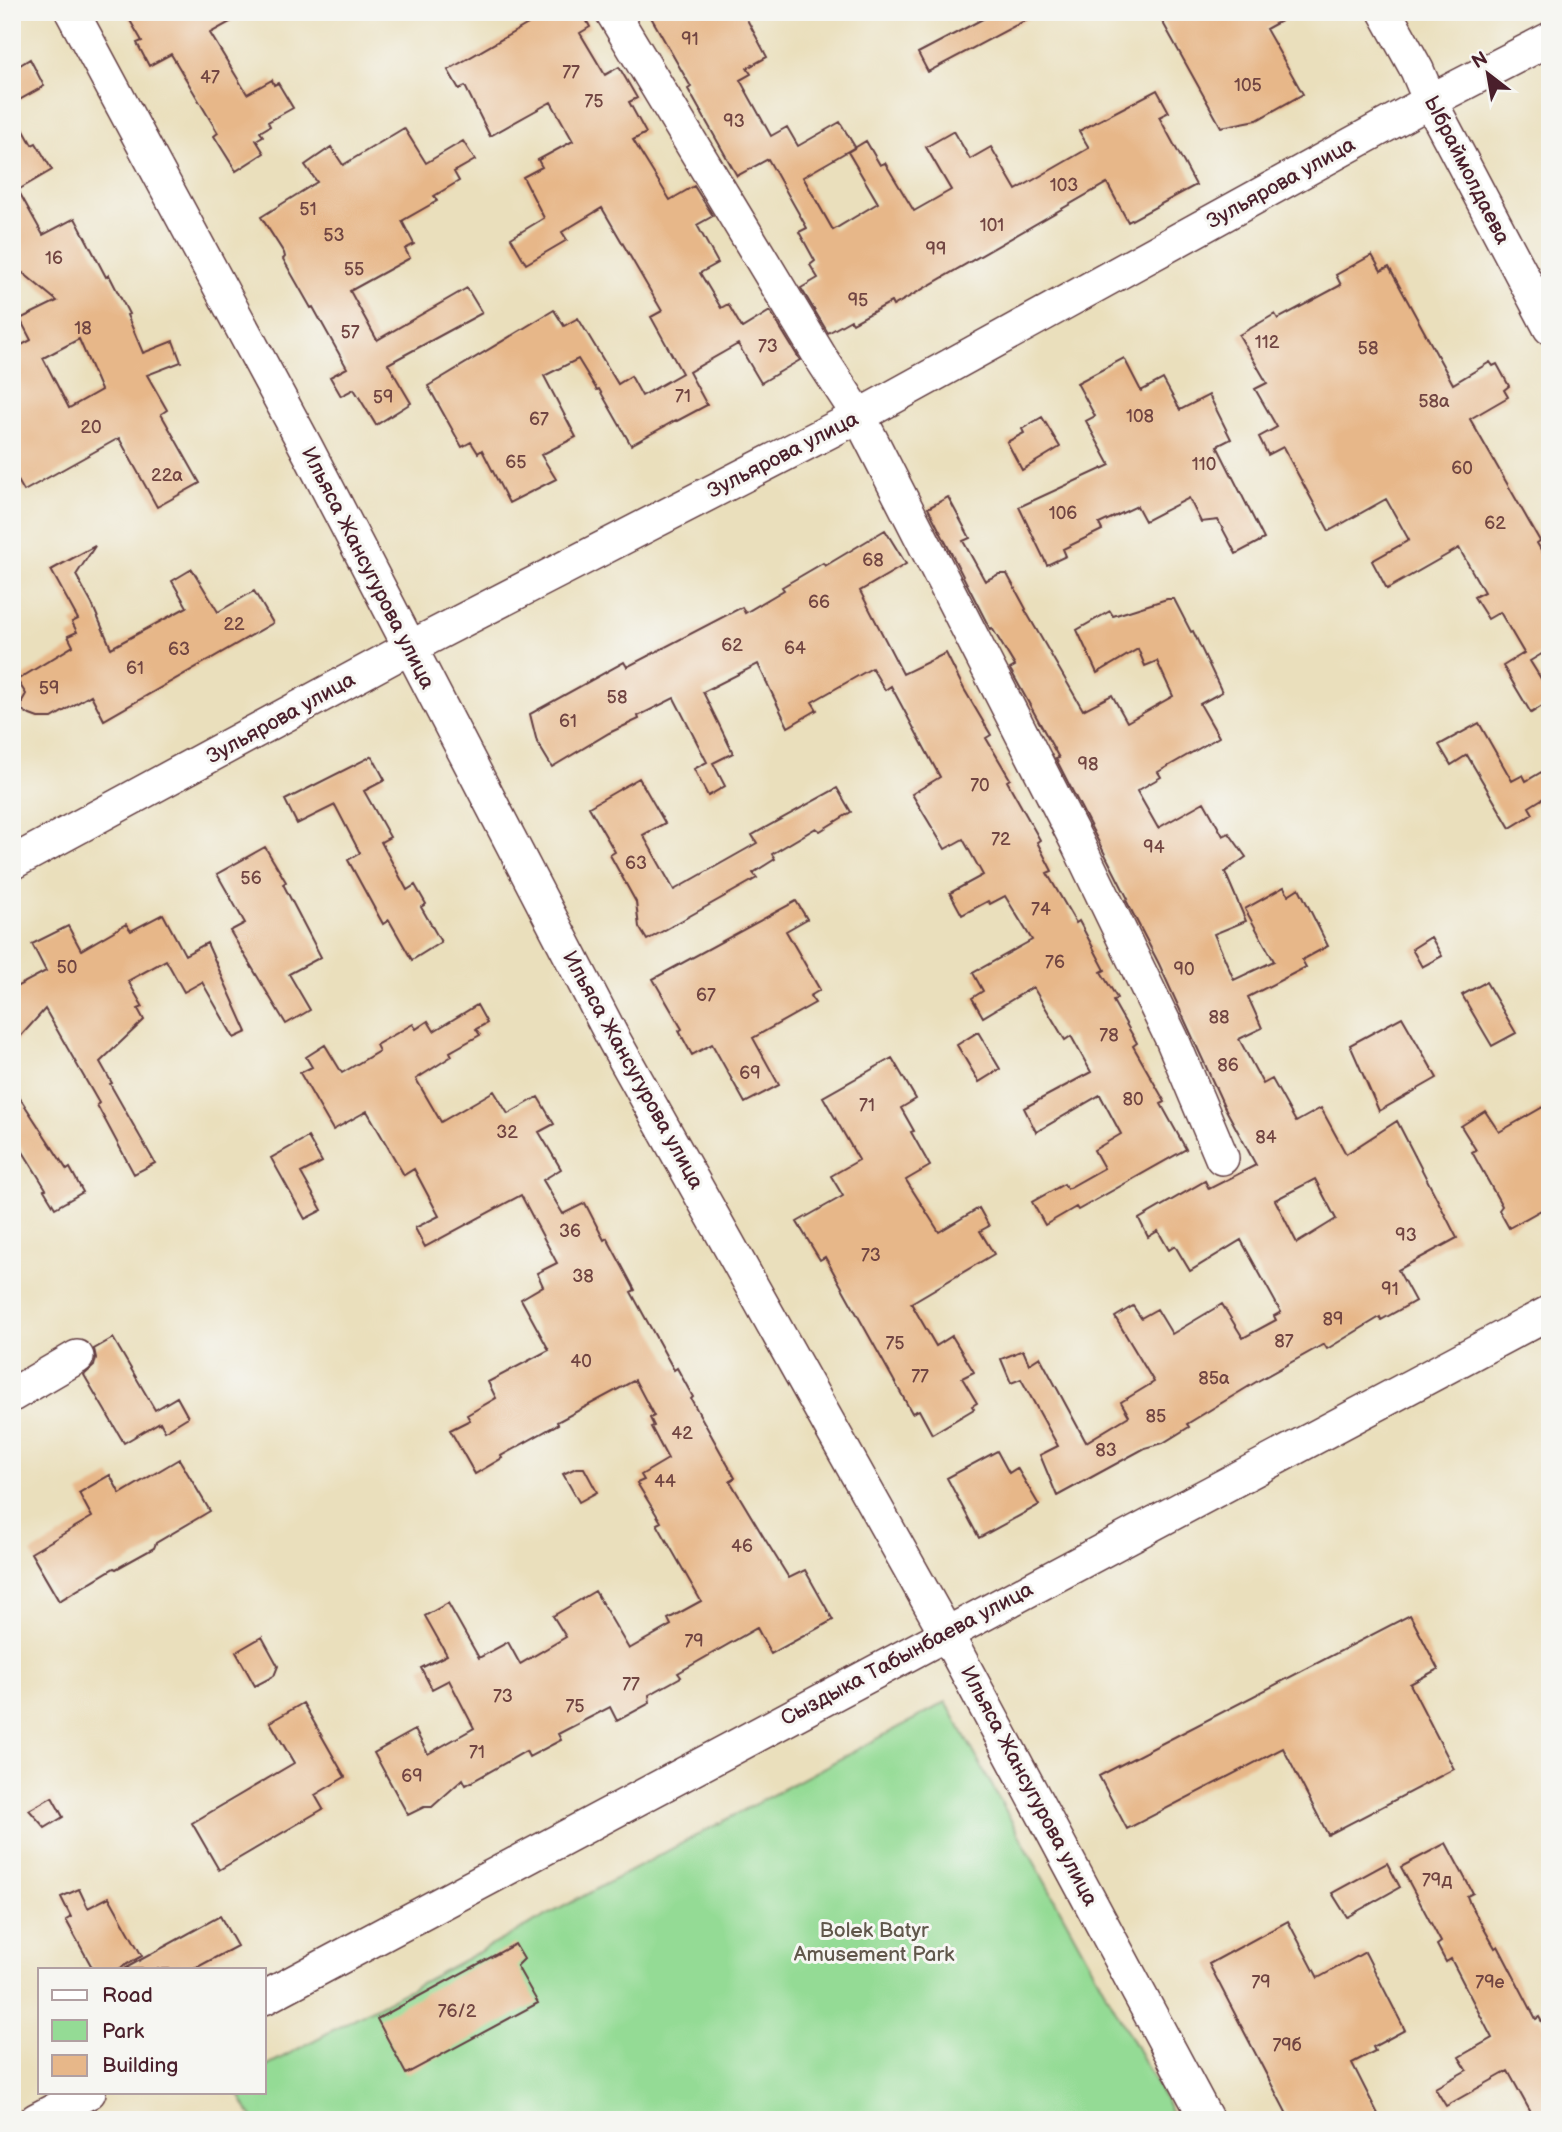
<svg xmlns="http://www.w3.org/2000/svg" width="1562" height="2132" font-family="'Balsamiq Sans',sans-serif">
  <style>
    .green { fill: #94db95; stroke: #6f7d60; stroke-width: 2 }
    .building { fill: #e7b789; fill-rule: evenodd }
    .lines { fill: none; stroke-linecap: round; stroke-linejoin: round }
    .minor-casing { stroke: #623c41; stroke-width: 36 }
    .minor { stroke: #fff; stroke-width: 33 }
    .labels { text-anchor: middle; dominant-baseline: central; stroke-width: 6; stroke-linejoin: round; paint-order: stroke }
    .number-label { font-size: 18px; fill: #714542 }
    .street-label { font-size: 21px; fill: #4a1f2b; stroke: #f6f6f2 }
    .park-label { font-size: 21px; fill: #60574b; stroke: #f6f6f2 }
  </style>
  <rect width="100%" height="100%" fill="#f6f6f2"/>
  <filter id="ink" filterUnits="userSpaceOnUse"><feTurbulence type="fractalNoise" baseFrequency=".0143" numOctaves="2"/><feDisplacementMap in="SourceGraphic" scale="14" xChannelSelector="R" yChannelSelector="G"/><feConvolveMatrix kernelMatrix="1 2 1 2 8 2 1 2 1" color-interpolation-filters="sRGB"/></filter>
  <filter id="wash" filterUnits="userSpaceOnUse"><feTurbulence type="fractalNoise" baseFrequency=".00686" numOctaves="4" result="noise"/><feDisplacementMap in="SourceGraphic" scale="28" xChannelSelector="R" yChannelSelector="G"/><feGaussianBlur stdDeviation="1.57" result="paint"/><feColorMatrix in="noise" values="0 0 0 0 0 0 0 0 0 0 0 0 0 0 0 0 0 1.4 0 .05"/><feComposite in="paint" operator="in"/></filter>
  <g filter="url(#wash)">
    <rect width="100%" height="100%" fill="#eadfbc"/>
    <path class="green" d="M 946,1702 L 1176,2120 L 253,2120 L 238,2092 L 264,2092 L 264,2067 Z"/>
    <g id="blocks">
      <path class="building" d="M 125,12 L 248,12 L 210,33 L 247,94 L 272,80 L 274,85 L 278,83 L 293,108 L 268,122 L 270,126 L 260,132 L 263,136 L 256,140 L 264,153 L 236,171 L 214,136 L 218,133 L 171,54 L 149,66 L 137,43 L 142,41 Z
        M 521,12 L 582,12 L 590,27 L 580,33 L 605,75 L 619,67 L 637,98 L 629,102 L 646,133 L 633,140 L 670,200 L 694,186 L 713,216 L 697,225 L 718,263 L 700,273 L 721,308 L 728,304 L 742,328 L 770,311 L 800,360 L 761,383 L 738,344 L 689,372 L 707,405 L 677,421 L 676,420 L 631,445 L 599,389 L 597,390 L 578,359 L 544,376 L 576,437 L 541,455 L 556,479 L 509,503 L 482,450 L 478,453 L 471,442 L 462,447 L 428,386 L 554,310 L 564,326 L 578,318 L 618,384 L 631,376 L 642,396 L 682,373 L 651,317 L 662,311 L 602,208 L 562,232 L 567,240 L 526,264 L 511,238 L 544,218 L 523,177 L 542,167 L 538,160 L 573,141 L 551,102 L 490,136 L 465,86 L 459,89 L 448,70 L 528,24 Z
        M 648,12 L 743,12 L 767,57 L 747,68 L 751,74 L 740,80 L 771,136 L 787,127 L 798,146 L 840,122 L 855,147 L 803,177 L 833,230 L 878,203 L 848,152 L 866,141 L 880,165 L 885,163 L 914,211 L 951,190 L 926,147 L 954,131 L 970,159 L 991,147 L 1016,190 L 1089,148 L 1079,131 L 1157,90 L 1169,112 L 1159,117 L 1196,185 L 1128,222 L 1107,183 L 893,306 L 891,302 L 853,323 L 851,320 L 828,333 L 801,288 L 818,278 L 810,265 L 815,261 L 799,232 L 807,228 L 768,159 L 737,176 L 688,89 L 691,87 Z
        M 996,12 L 1041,12 L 928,72 L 918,53 Z
        M 1157,12 L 1297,12 L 1266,29 L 1303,94 L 1257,120 L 1221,127 Z
        M 30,59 L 44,86 L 12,104 L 12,70 Z
        M 12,109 L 32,145 L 36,143 L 52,170 L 18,190 L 43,235 L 75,218 L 106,277 L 109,275 L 129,314 L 127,315 L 143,353 L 173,341 L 181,362 L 147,375 L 167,410 L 161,414 L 200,483 L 157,507 L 119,438 L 24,491 L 12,470 L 12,350 L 31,340 L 20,319 L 57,301 L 23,273 L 12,278 ZM 79,339 L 101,390 L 69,408 L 43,358 Z
        M 404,128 L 426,163 L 463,141 L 475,160 L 454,172 L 459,181 L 434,196 L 437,201 L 402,221 L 414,244 L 405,249 L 410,258 L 350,291 L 377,340 L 467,288 L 482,313 L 388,364 L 411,403 L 376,425 L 354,389 L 341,396 L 330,377 L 347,368 L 313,307 L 311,308 L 283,259 L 285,257 L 284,253 L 261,217 L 317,182 L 305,165 L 331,147 L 343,165 Z
        M 1372,255 L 1381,271 L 1389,267 L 1453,384 L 1490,362 L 1493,366 L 1497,364 L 1509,386 L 1504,390 L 1508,397 L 1470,419 L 1540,541 L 1537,543 L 1550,565 L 1550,649 L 1530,661 L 1550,693 L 1550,701 L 1531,713 L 1503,666 L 1524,653 L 1500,612 L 1488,619 L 1474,597 L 1484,592 L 1459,548 L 1387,589 L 1372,561 L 1409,540 L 1386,499 L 1329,531 L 1283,447 L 1268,455 L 1259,437 L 1277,427 L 1255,389 L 1267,383 L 1239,335 L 1275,314 L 1278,319 L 1341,285 L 1336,275 Z
        M 1124,358 L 1141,391 L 1163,379 L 1180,410 L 1209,395 L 1231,439 L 1217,446 L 1264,539 L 1236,554 L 1218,520 L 1201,522 L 1189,498 L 1145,521 L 1137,506 L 1099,524 L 1102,530 L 1063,549 L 1066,556 L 1047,565 L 1019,507 L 1110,465 L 1086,421 L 1095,416 L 1077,383 Z
        M 1042,417 L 1060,447 L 1022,470 L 1007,442 L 1024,433 L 1022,429 Z
        M 948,497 L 970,538 L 963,541 L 985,581 L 999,574 L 1007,574 L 1026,609 L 1025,610 L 1083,710 L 1112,695 L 1127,722 L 1173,696 L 1157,661 L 1145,666 L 1138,649 L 1097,673 L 1077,630 L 1110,611 L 1113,616 L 1167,599 L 1174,599 L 1191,632 L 1193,631 L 1222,692 L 1200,704 L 1219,737 L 1158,772 L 1161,777 L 1137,791 L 1158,828 L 1204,802 L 1223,836 L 1229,833 L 1246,857 L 1225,872 L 1246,921 L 1214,934 L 1234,980 L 1274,961 L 1245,909 L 1284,887 L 1288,895 L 1299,888 L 1328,946 L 1302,960 L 1306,967 L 1248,997 L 1262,1028 L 1239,1039 L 1263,1084 L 1272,1079 L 1296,1122 L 1321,1108 L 1346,1154 L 1397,1121 L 1457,1238 L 1398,1270 L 1415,1301 L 1381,1320 L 1380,1317 L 1327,1349 L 1324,1344 L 1256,1382 L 1187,1424 L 1189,1427 L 1163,1443 L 1145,1448 L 1057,1496 L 1040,1455 L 1058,1446 L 1021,1379 L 1011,1383 L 1001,1359 L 1023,1350 L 1029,1364 L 1040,1357 L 1086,1442 L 1129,1416 L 1121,1402 L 1154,1382 L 1115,1317 L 1133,1306 L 1141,1318 L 1157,1309 L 1172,1334 L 1222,1304 L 1243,1338 L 1276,1320 L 1274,1316 L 1281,1312 L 1241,1240 L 1190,1271 L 1175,1246 L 1169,1250 L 1158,1231 L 1148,1237 L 1139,1219 L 1205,1181 L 1209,1189 L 1256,1165 L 1224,1106 L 1159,964 L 1126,900 L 1128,899 L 1056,759 L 1059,758 L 1010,669 L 1015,666 L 992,628 L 990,629 L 928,508 ZM 1315,1179 L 1336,1219 L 1297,1243 L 1275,1200 Z
        M 885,530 L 906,564 L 860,591 L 903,674 L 946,653 L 964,689 L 991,735 L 986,738 L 1010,779 L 1007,781 L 1040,840 L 1037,842 L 1052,871 L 1047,873 L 1076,923 L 1079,921 L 1105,970 L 1101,972 L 1117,998 L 1113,1001 L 1137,1043 L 1133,1046 L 1165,1102 L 1161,1104 L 1186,1149 L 1078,1210 L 1076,1207 L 1045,1225 L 1032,1202 L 1064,1184 L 1067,1189 L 1104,1168 L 1094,1150 L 1121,1134 L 1100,1095 L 1036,1132 L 1024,1108 L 1091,1072 L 1071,1036 L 1065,1040 L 1033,987 L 983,1017 L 972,998 L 983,991 L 973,973 L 1032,940 L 1005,896 L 990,904 L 988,901 L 962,915 L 950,893 L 983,875 L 963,839 L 945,849 L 912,794 L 940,777 L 891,686 L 885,690 L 872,668 L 812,702 L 817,710 L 788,727 L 758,664 L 703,692 L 733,753 L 713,763 L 725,786 L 708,796 L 694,769 L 707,762 L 674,698 L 638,716 L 639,719 L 609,733 L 552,767 L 537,742 L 530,714 L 624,662 L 627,667 L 742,607 L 745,613 L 784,590 L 782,587 L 823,563 L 825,566 Z
        M 95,546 L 76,575 L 92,604 L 111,648 L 187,607 L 172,581 L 192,569 L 218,612 L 254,591 L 273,623 L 104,720 L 91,695 L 52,718 L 38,718 L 30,715 L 22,710 L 22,701 L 26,694 L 17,680 L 73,646 L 68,636 L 77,632 L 72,622 L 78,619 L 51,570 Z
        M 1479,723 L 1512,781 L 1523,775 L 1526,781 L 1550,767 L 1550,794 L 1529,807 L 1533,814 L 1510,828 L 1467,755 L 1451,765 L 1439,745 Z
        M 372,756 L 385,780 L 364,791 L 390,837 L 381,842 L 407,890 L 415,885 L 426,904 L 421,907 L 441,942 L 412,960 L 389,920 L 383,924 L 348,860 L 360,853 L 335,805 L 297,824 L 285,800 Z
        M 639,778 L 665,823 L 643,835 L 674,890 L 757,843 L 752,835 L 837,788 L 851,812 L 820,831 L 816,828 L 772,854 L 775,859 L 753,873 L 757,878 L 647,940 L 639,927 L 636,902 L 610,855 L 615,852 L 589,807 Z
        M 265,847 L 286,882 L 283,884 L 321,957 L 289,974 L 310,1010 L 286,1024 L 230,931 L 245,923 L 217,874 Z
        M 796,901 L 807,919 L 786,931 L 820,990 L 810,996 L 815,1003 L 753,1038 L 779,1085 L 745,1103 L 712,1044 L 692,1055 L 679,1031 L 682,1029 L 653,979 Z
        M 163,914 L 185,955 L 207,943 L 247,1032 L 234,1038 L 202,982 L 184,992 L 166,960 L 128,981 L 143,1007 L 138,1009 L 144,1020 L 100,1062 L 112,1083 L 110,1084 L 155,1163 L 134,1174 L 97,1105 L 99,1103 L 45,1009 L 12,1046 L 12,989 L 46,971 L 32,944 L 68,926 L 81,950 L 126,924 L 131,931 Z
        M 1431,937 L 1442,956 L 1422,967 L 1412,949 Z
        M 1486,982 L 1516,1033 L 1492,1046 L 1462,995 Z
        M 477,1005 L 487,1023 L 476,1029 L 480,1035 L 450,1052 L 452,1056 L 416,1079 L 441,1122 L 494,1091 L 508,1114 L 538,1097 L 554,1124 L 539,1132 L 561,1169 L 543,1180 L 563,1214 L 585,1203 L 604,1240 L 607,1238 L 635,1290 L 631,1292 L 674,1370 L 677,1368 L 693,1397 L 691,1399 L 735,1478 L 730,1481 L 763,1536 L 789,1578 L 805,1570 L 833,1620 L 771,1654 L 757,1628 L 678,1673 L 681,1677 L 649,1695 L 650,1703 L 617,1721 L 610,1707 L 558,1734 L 561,1740 L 529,1757 L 526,1751 L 466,1785 L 463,1779 L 432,1807 L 424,1807 L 408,1815 L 374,1753 L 415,1730 L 428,1754 L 474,1728 L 449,1680 L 432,1689 L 421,1668 L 447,1655 L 425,1616 L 448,1603 L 479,1658 L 508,1642 L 520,1664 L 566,1637 L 553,1616 L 595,1591 L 629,1649 L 671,1625 L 668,1619 L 701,1601 L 657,1524 L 661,1522 L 637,1483 L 644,1480 L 641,1475 L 668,1459 L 651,1427 L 654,1426 L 650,1418 L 654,1416 L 635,1380 L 557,1422 L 558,1424 L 501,1456 L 502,1458 L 475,1474 L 450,1430 L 470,1420 L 467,1415 L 496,1398 L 488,1382 L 549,1350 L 521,1299 L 543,1286 L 537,1273 L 557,1263 L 521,1195 L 425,1247 L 415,1228 L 439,1216 L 414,1169 L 404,1175 L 367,1111 L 333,1130 L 300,1073 L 312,1067 L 306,1057 L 325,1045 L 342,1073 L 379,1051 L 376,1045 L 413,1024 L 416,1029 L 428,1021 L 434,1031 Z
        M 1402,1017 L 1437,1078 L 1379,1111 L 1350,1045 Z
        M 978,1032 L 1000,1069 L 979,1082 L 957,1045 Z
        M 892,1058 L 916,1099 L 901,1108 L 914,1131 L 911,1132 L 930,1166 L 906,1180 L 939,1232 L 979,1208 L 989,1226 L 980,1231 L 994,1254 L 911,1303 L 936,1346 L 952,1336 L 974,1372 L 962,1378 L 977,1403 L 972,1406 L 974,1409 L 932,1434 L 919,1410 L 912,1413 L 825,1257 L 820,1260 L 797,1222 L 843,1196 L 831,1176 L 859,1160 L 823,1097 Z
        M 12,1086 L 67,1170 L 70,1168 L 83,1192 L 55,1208 L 44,1190 L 46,1189 L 12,1134 Z
        M 1550,1103 L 1550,1205 L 1509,1228 L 1499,1210 L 1502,1206 L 1472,1152 L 1476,1150 L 1461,1126 L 1485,1111 L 1499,1132 Z
        M 308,1137 L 322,1162 L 301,1173 L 322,1210 L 305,1219 L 271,1158 Z
        M 113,1338 L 155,1410 L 177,1397 L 188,1417 L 165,1431 L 160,1422 L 124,1443 L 84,1375 L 94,1366 L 96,1358 L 94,1349 Z
        M 997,1451 L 1009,1473 L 1017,1468 L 1039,1505 L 979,1538 L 947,1478 Z
        M 179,1459 L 210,1511 L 156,1543 L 154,1548 L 116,1569 L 114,1568 L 59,1601 L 31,1553 L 92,1517 L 79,1493 L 110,1475 L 120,1494 Z
        M 576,1468 L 584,1468 L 597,1492 L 579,1502 L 563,1474 Z
        M 1410,1615 L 1438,1669 L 1410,1684 L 1454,1769 L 1328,1835 L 1283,1748 L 1127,1829 L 1099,1776 Z
        M 262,1637 L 278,1666 L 274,1676 L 255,1686 L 236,1652 Z
        M 303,1703 L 345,1777 L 315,1795 L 323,1809 L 219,1870 L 192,1823 L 294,1763 L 270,1722 Z
        M 52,1797 L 63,1817 L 45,1828 L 29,1810 Z
        M 1446,1843 L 1473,1893 L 1467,1896 L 1470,1904 L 1495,1948 L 1498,1946 L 1536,2019 L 1539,2017 L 1550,2036 L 1550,2120 L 1535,2120 L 1508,2071 L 1446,2106 L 1435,2088 L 1467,2070 L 1459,2057 L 1492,2038 L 1451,1959 L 1446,1962 L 1437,1945 L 1441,1942 L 1401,1867 Z
        M 1387,1863 L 1400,1887 L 1347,1917 L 1332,1893 Z
        M 79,1889 L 88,1908 L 109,1897 L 142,1956 L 118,1969 L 93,1969 L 66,1920 L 71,1917 L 61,1897 Z
        M 220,1916 L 237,1946 L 194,1969 L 124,1969 Z
        M 1288,1921 L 1318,1978 L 1365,1952 L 1405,2030 L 1373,2047 L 1375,2051 L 1352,2063 L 1381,2120 L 1290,2120 L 1209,1964 Z
        M 515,1944 L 524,1959 L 517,1966 L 538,2003 L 406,2074 L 377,2019 Z"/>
    </g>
  </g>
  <g filter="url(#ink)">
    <use href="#blocks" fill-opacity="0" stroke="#623c41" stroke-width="2"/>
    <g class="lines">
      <defs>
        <path id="minor" d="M 72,12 L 306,447 L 614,1040 L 946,1633 L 1207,2120
          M 612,12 L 821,358 L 859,416 L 1076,840 L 1172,1039 L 1222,1158
          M 1385,12 L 1417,70 L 1430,101 L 1550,328
          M 12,863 L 409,648 L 859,416 L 1430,101 L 1550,39
          M 12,1395 L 77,1357
          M 264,1998 L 1550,1312
          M 36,2120 L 89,2092"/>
      </defs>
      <use href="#minor" class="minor-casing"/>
      <use href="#minor" class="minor"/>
    </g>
  </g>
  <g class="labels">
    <g class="number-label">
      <text x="690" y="39">91</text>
      <text x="571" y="72">77</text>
      <text x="210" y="77">47</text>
      <text x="1248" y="85">105</text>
      <text x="594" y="101">75</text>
      <text x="734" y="121">93</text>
      <text x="1064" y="185">103</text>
      <text x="308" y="209">51</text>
      <text x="992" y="225">101</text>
      <text x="334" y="235">53</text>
      <text x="936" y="249">99</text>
      <text x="54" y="258">16</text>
      <text x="354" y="269">55</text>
      <text x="858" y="300">95</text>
      <text x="83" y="328">18</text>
      <text x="350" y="332">57</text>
      <text x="1267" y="342">112</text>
      <text x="768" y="346">73</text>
      <text x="1368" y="348">58</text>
      <text x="683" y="396">71</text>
      <text x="383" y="397">59</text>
      <text x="1434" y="401">58а</text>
      <text x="1140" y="416">108</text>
      <text x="539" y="419">67</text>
      <text x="91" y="427">20</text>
      <text x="516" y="462">65</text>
      <text x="1204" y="464">110</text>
      <text x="1462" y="468">60</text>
      <text x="167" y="475">22а</text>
      <text x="1063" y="513">106</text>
      <text x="1495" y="523">62</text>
      <text x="873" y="560">68</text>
      <text x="819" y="602">66</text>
      <text x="234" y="624">22</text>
      <text x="732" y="645">62</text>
      <text x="795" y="648">64</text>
      <text x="179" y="649">63</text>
      <text x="135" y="668">61</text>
      <text x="49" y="688">59</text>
      <text x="617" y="697">58</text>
      <text x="568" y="721">61</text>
      <text x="1088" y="764">98</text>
      <text x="980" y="785">70</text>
      <text x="1001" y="839">72</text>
      <text x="1154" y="847">94</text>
      <text x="636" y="863">63</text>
      <text x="251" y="878">56</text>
      <text x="1041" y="909">74</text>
      <text x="1055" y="962">76</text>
      <text x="67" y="967">50</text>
      <text x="1184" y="969">90</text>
      <text x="706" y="995">67</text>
      <text x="1219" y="1017">88</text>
      <text x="1109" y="1035">78</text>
      <text x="1228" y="1065">86</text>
      <text x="750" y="1073">69</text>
      <text x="1133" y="1099">80</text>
      <text x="867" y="1105">71</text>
      <text x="507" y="1132">32</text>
      <text x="1266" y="1137">84</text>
      <text x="570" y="1231">36</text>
      <text x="1406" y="1235">93</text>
      <text x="871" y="1255">73</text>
      <text x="583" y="1276">38</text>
      <text x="1390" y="1289">91</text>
      <text x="1333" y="1319">89</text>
      <text x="1284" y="1341">87</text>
      <text x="895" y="1343">75</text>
      <text x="581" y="1361">40</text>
      <text x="920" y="1376">77</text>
      <text x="1214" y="1378">85а</text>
      <text x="1156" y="1416">85</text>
      <text x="682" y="1433">42</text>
      <text x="1106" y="1450">83</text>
      <text x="665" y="1481">44</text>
      <text x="742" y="1546">46</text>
      <text x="694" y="1641">79</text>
      <text x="631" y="1684">77</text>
      <text x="503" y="1696">73</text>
      <text x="575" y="1706">75</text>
      <text x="477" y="1752">71</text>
      <text x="412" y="1776">69</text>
      <text x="1437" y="1880">79д</text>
      <text x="1261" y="1982">79</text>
      <text x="1490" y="1982">79е</text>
      <text x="457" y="2011">76/2</text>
      <text x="1287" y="2045">79б</text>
    </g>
    <g class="street-label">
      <text transform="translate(1467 170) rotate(63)">Ыбраймолдаева</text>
      <text transform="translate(1281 183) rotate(-29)">Зульярова улица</text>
      <text transform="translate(783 455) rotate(-27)">Зульярова улица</text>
      <text transform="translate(368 568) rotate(63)">Ильяса Жансугурова улица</text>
      <text transform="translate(281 718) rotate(-29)">Зульярова улица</text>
      <text transform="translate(633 1070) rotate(61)">Ильяса Жансугурова улица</text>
      <text transform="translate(907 1654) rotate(-28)">Сыздыка Табынбаева улица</text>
      <text transform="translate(1029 1786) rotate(62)">Ильяса Жансугурова улица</text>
    </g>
    <g class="park-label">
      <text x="874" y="1930">Bolek Batyr<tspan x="874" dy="24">Amusement Park</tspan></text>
    </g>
  </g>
  <rect width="1562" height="2132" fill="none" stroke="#f6f6f2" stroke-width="42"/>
  <rect x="38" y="1968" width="228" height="126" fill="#f6f6f2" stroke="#b1a0a2" stroke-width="2"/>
  <rect x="52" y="1990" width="35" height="10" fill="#ffffff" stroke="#b1a0a2" stroke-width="2"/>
  <text x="102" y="2002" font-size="21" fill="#4a1f2b">Road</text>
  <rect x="52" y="2020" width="35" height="21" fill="#94db95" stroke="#b1a0a2" stroke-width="2"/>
  <text x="102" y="2038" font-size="21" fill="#4a1f2b">Park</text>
  <rect x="52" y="2055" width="35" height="21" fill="#e7b789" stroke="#b1a0a2" stroke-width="2"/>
  <text x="102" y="2072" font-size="21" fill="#4a1f2b">Building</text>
  <g transform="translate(1488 74) rotate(329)" stroke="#f6f6f2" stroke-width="5" paint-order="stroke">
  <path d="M0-5L12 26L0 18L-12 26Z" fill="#4a1f2b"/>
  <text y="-10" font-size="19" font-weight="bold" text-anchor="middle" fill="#4a1f2b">N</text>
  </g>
</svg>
